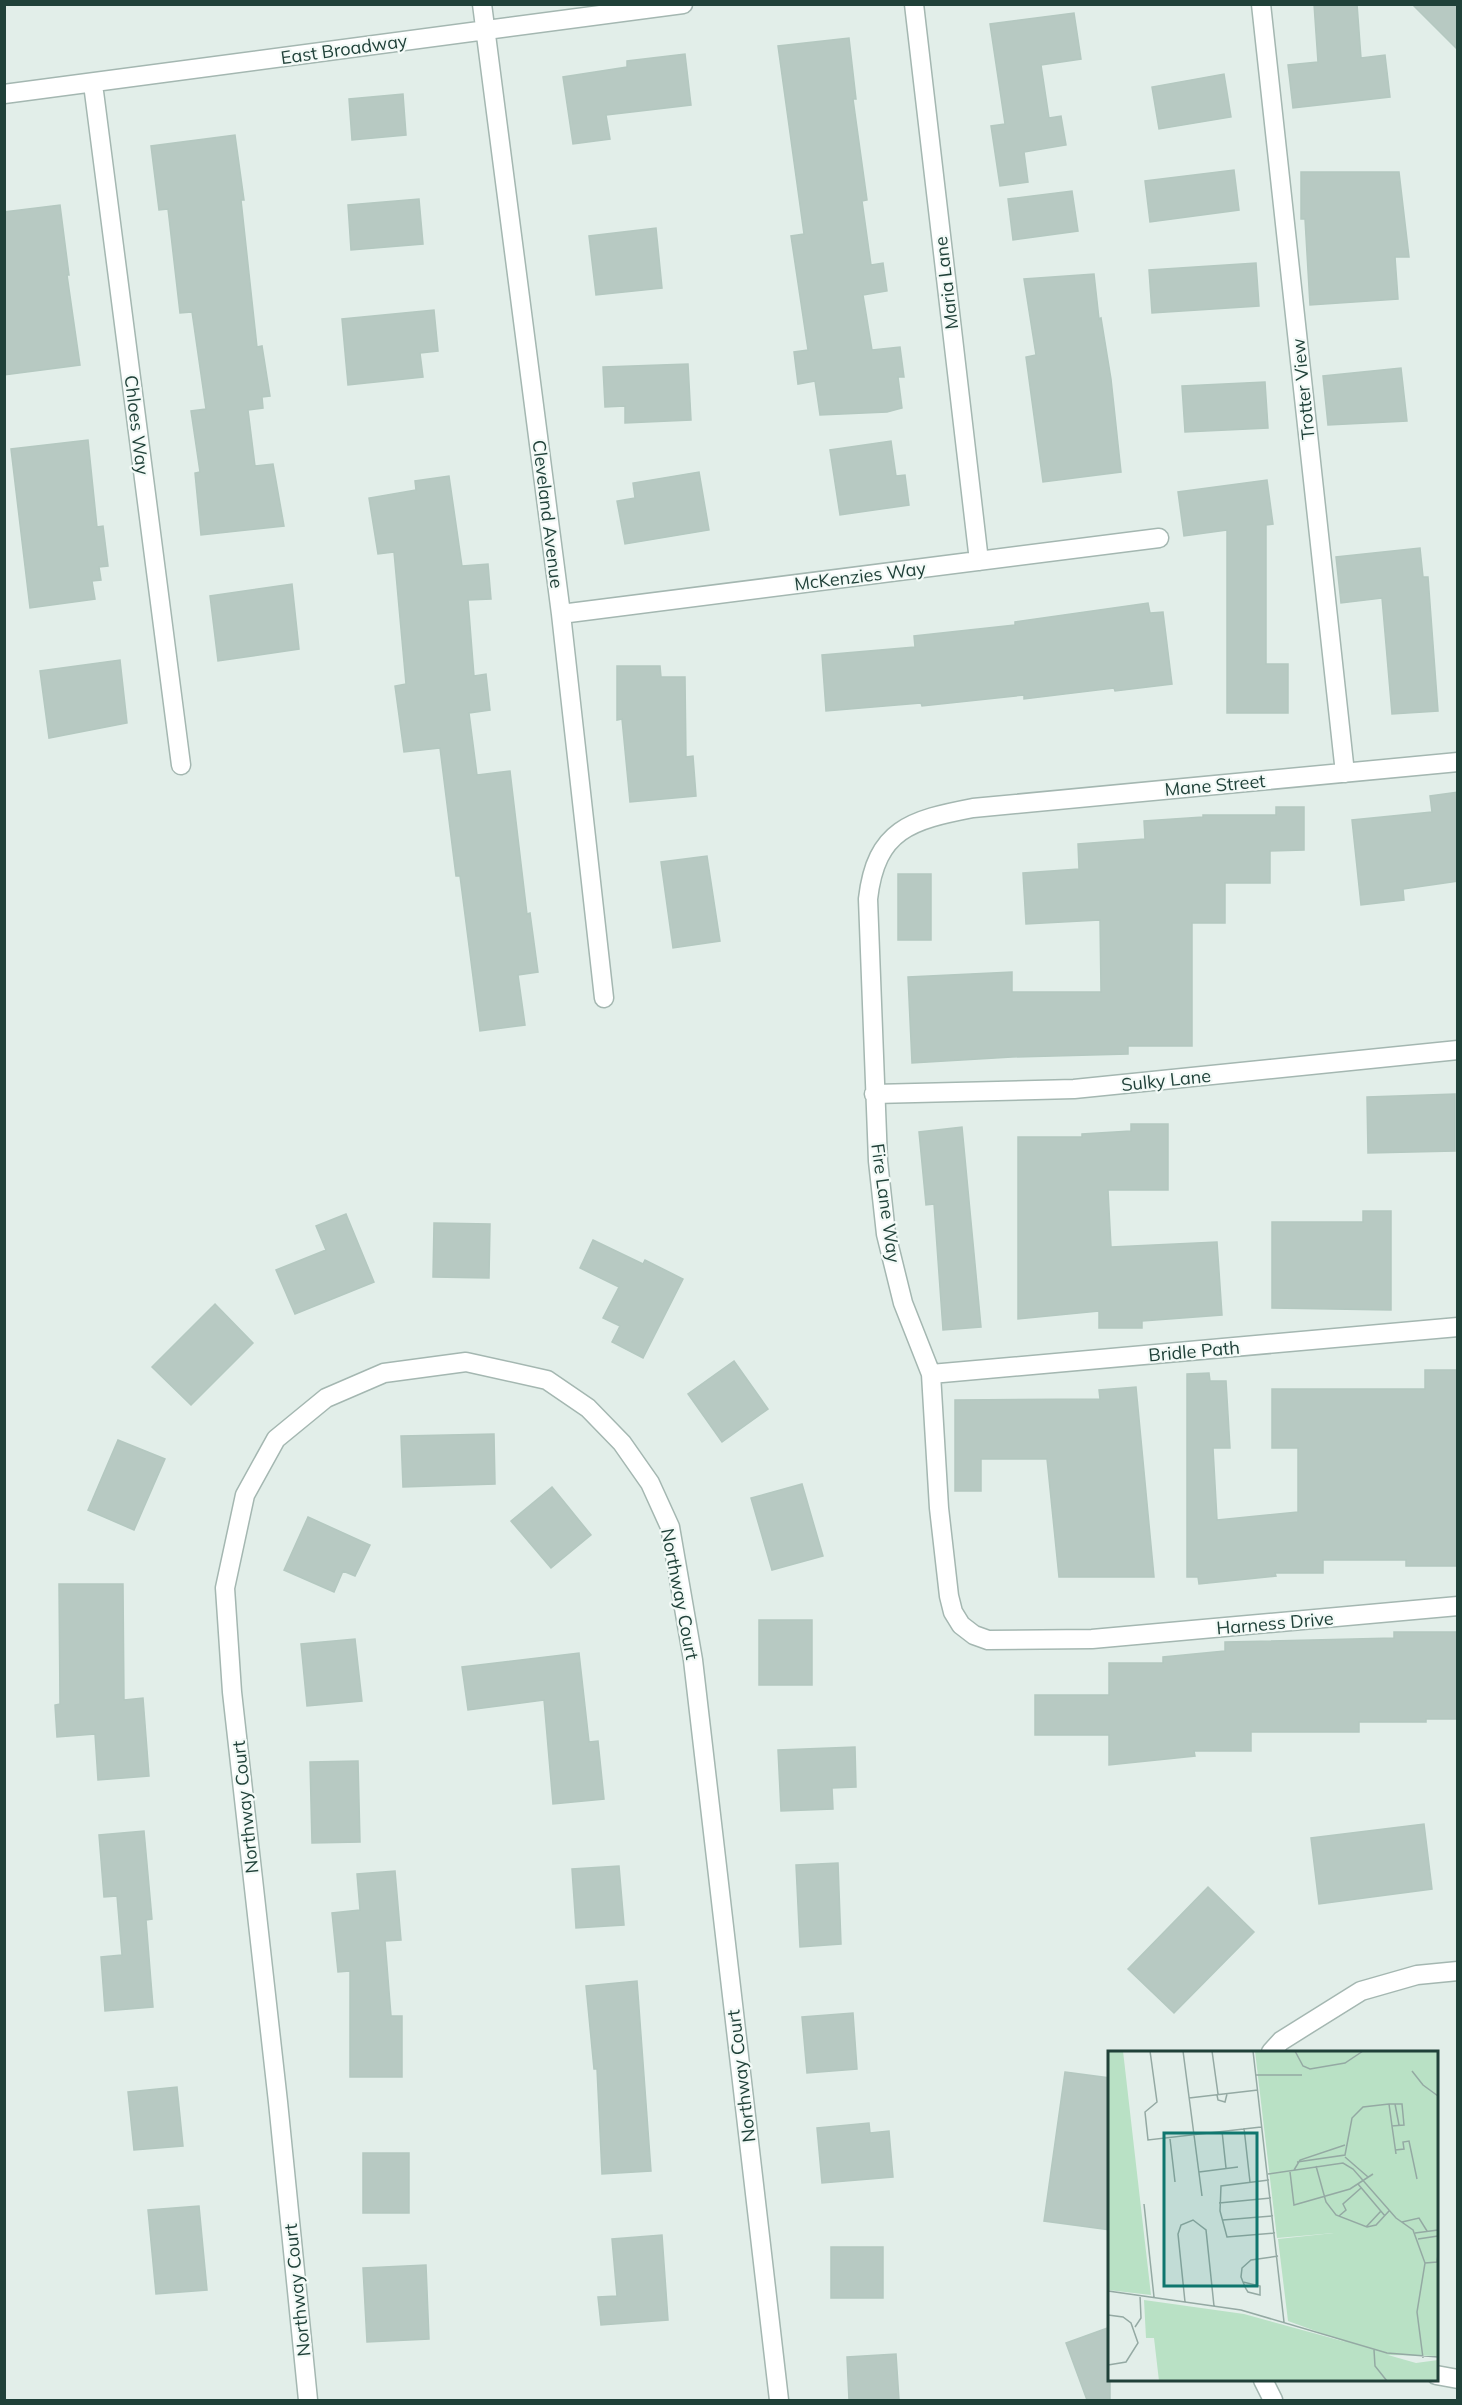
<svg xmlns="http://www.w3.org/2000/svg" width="1462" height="2405" font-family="Mulish,sans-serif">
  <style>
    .building { fill: #b7c9c2; stroke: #b4c8c0; stroke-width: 1.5 }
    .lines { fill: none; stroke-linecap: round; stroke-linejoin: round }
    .minor-casing { stroke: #a4b7b1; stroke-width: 21 }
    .minor { stroke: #fff; stroke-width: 18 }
    .labels { text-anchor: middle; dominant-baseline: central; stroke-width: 4.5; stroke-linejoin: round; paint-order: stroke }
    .street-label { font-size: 18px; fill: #204139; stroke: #f3faf7 }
    .inset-road { fill: none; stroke: #94a9a3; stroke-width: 1.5 }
    .view { fill: #0f766e; fill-opacity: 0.15; stroke: #0f766e; stroke-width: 3 }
    .inset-edge { fill: none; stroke: #204139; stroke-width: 3 }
  </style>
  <rect width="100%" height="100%" fill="#e2eee9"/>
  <path class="building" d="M 1314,4 L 1357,4 L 1361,58 L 1385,55 L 1390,97 L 1293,108 L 1288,65 L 1318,62 Z
    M 1412,4 L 1458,4 L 1458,50 Z
    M 1074,13 L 1081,59 L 1041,65 L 1049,118 L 1061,116 L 1066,145 L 1024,152 L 1028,182 L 1000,186 L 991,126 L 1005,124 L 990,24 Z
    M 849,38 L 856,99 L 853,99 L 867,200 L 862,201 L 871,265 L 883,263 L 887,291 L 863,295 L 872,350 L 900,347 L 904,377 L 898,377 L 902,408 L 887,412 L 820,415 L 815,381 L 798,384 L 794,352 L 808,350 L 791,236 L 804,234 L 778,46 Z
    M 685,54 L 691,105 L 606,115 L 610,139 L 573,144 L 563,77 L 627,67 L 627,61 Z
    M 1224,74 L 1231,117 L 1159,129 L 1152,87 Z
    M 403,94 L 406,135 L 352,140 L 349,99 Z
    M 235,135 L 244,200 L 241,200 L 257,347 L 262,346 L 270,396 L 262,397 L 263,408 L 248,410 L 255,466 L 273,464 L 284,526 L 201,535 L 195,473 L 200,472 L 191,411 L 206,409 L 192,312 L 180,313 L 168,209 L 159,210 L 151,146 Z
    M 1234,170 L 1239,210 L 1150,222 L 1145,181 Z
    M 1301,172 L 1399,172 L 1409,257 L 1395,257 L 1398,299 L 1310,305 L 1305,219 L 1301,219 Z
    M 1072,191 L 1078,231 L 1013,240 L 1008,199 Z
    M 419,199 L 423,244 L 351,250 L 348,205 Z
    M 60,205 L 69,275 L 67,275 L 80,365 L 4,375 L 4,212 Z
    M 656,228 L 662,288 L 596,295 L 589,236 Z
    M 1256,263 L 1259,306 L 1152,313 L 1149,270 Z
    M 1094,274 L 1099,319 L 1101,318 L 1111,379 L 1121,472 L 1043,482 L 1026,357 L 1036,355 L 1024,279 Z
    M 434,310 L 438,351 L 420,353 L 423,377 L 348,385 L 342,319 Z
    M 688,364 L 691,420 L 625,423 L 625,406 L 605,407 L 603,367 Z
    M 1401,368 L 1407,421 L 1328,425 L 1323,376 Z
    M 1265,382 L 1268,428 L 1185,432 L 1182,386 Z
    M 88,440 L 97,527 L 103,526 L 108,566 L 99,567 L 101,580 L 92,581 L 95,599 L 30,608 L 11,449 Z
    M 891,441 L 896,476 L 905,475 L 909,505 L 840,515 L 830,450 Z
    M 699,472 L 709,530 L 625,544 L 617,501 L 635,498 L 633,483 Z
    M 449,476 L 462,566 L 488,564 L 491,599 L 468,600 L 474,676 L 486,674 L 490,710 L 469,713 L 477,775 L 510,771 L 527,914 L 530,913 L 538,972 L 518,975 L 525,1025 L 480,1031 L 460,876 L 456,876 L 440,748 L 404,752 L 395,686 L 406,684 L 394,552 L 378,554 L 369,498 L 416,490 L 415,481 Z
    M 1267,480 L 1273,524 L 1266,525 L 1266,664 L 1288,664 L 1288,713 L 1227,713 L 1227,530 L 1184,536 L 1178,492 Z
    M 1420,548 L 1423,577 L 1428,577 L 1438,711 L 1392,714 L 1382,598 L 1341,603 L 1336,557 Z
    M 292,584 L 299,649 L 218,661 L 210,596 Z
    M 1148,603 L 1150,613 L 1163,612 L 1172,684 L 1115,691 L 1114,688 L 1024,699 L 1024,695 L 922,706 L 921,703 L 826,711 L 822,655 L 915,647 L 914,636 L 1015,625 L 1015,622 Z
    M 120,660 L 127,723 L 49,738 L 40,671 Z
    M 617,666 L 660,666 L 661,677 L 685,677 L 686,757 L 693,756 L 696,796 L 630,802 L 622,719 L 617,720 Z
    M 1458,792 L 1458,881 L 1403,889 L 1404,900 L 1361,905 L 1352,820 L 1432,812 L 1430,796 Z
    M 1276,807 L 1304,807 L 1304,850 L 1270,851 L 1270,883 L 1225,883 L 1225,923 L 1192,923 L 1192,1046 L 1128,1046 L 1128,1054 L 1012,1057 L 912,1063 L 908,977 L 1012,972 L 1012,992 L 1101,992 L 1100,920 L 1026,924 L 1023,873 L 1079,869 L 1078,844 L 1145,839 L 1144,821 L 1203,817 L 1203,815 L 1276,815 Z
    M 707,856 L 720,941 L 673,948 L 661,862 Z
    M 898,874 L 931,874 L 931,940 L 898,940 Z
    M 1455,1094 L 1455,1151 L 1368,1153 L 1367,1097 Z
    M 1131,1124 L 1168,1124 L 1168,1190 L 1108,1190 L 1111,1247 L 1217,1242 L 1222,1315 L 1142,1321 L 1142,1328 L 1099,1328 L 1099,1311 L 1018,1319 L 1018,1137 L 1082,1137 L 1082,1134 L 1131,1131 Z
    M 962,1127 L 981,1327 L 943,1330 L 934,1204 L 926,1205 L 919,1132 Z
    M 1363,1211 L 1391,1211 L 1391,1310 L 1272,1308 L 1272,1222 L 1363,1222 Z
    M 346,1214 L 374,1282 L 295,1314 L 276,1270 L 326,1250 L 316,1226 Z
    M 434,1223 L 490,1224 L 489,1278 L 433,1277 Z
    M 593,1240 L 643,1264 L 645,1260 L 683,1279 L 643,1358 L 612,1342 L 620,1326 L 603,1318 L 619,1287 L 580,1268 Z
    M 215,1304 L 253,1343 L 191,1405 L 152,1367 Z
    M 734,1361 L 768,1409 L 722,1442 L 688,1394 Z
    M 1425,1370 L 1458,1370 L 1458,1566 L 1406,1566 L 1406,1560 L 1323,1560 L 1323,1573 L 1275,1573 L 1276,1576 L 1199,1584 L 1198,1577 L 1187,1577 L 1187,1374 L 1209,1373 L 1210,1381 L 1226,1381 L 1230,1448 L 1213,1448 L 1217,1520 L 1298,1512 L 1298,1448 L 1272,1448 L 1272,1389 L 1425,1389 Z
    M 1136,1387 L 1154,1577 L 1059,1577 L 1047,1459 L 981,1459 L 981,1491 L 955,1491 L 955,1400 L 1100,1399 L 1099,1390 Z
    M 494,1434 L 495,1484 L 403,1487 L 401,1436 Z
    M 118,1440 L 165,1459 L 134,1530 L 88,1510 Z
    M 802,1484 L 823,1556 L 772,1570 L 751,1498 Z
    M 552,1487 L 591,1535 L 551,1568 L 511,1521 Z
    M 308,1517 L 370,1545 L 355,1576 L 343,1571 L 334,1592 L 284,1570 Z
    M 59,1584 L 123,1584 L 124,1700 L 143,1698 L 149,1776 L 98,1780 L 95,1734 L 57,1737 L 55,1705 L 60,1704 Z
    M 759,1620 L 812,1620 L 812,1685 L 759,1685 Z
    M 1394,1632 L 1458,1632 L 1458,1719 L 1426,1719 L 1426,1722 L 1359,1722 L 1359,1732 L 1251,1732 L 1251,1751 L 1194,1751 L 1195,1756 L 1109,1765 L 1109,1735 L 1035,1735 L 1035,1695 L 1109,1695 L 1109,1663 L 1163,1663 L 1163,1657 L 1225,1651 L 1225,1642 L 1394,1638 Z
    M 355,1639 L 362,1701 L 307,1706 L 301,1644 Z
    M 579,1653 L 589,1742 L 598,1741 L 604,1799 L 553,1804 L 544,1700 L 468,1710 L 462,1667 Z
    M 855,1747 L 856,1787 L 832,1788 L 833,1809 L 781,1811 L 778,1750 Z
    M 358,1761 L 360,1842 L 312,1843 L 310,1762 Z
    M 1424,1824 L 1432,1889 L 1319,1904 L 1311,1838 Z
    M 144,1831 L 152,1919 L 146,1920 L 153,2007 L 105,2011 L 101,1957 L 122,1955 L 117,1896 L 104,1897 L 99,1835 Z
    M 838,1863 L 841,1944 L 800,1947 L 796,1865 Z
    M 619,1866 L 624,1925 L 576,1928 L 572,1869 Z
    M 395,1871 L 401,1940 L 385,1941 L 391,2016 L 402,2016 L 402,2077 L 350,2077 L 350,1971 L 338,1972 L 332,1913 L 360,1910 L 357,1874 Z
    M 1208,1887 L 1254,1932 L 1174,2013 L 1128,1969 Z
    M 637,1981 L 651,2171 L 602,2174 L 597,2069 L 594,2069 L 586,1986 Z
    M 853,2013 L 857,2069 L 807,2073 L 802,2017 Z
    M 1065,2072 L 1110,2078 L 1110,2230 L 1044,2221 Z
    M 177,2087 L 183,2146 L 134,2150 L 128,2092 Z
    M 869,2123 L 870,2133 L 889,2131 L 893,2177 L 822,2183 L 817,2128 Z
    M 363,2153 L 409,2153 L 409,2213 L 363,2213 Z
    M 199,2206 L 207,2290 L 156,2294 L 148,2210 Z
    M 662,2235 L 668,2320 L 601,2325 L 598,2297 L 617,2296 L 612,2239 Z
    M 831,2247 L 883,2247 L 883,2298 L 831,2298 Z
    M 426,2265 L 429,2339 L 367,2342 L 363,2268 Z
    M 1110,2327 L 1110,2400 L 1087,2400 L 1066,2343 Z
    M 896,2354 L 899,2400 L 849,2400 L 847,2357 Z"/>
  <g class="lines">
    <defs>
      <path id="minor" d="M 482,4 L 561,614 L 604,998
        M 914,4 L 979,561
        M 1261,4 L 1345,773
        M 93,84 L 181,765
        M 4,94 L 683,4
        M 561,614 L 1159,538
        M 1458,762 L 973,808 C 911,820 876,829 868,899 L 878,1161 L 886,1234 L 903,1303 L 931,1374 L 939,1508 L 949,1596 L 953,1612 L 961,1625 L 974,1635 L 988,1640 L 1092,1639 L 1458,1606
        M 874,1094 L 1074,1089 L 1458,1050
        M 931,1374 L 1458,1327
        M 1271,2052 L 1281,2041 L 1361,1991 L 1417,1975 L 1458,1971
        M 1436,2375 L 1458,2379
        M 1263,2380 L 1273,2400
        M 308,2400 L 278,2102 L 232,1692 L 225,1588 L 245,1495 L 276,1439 L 326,1398 L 384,1373 L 466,1362 L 547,1380 L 588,1408 L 622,1443 L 650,1483 L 670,1527 L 693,1660 L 779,2400"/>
    </defs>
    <use href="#minor" class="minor-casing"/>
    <use href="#minor" class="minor"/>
  </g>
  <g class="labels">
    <g class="street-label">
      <text transform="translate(344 49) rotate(-8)">East Broadway</text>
      <text transform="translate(946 283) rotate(-97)">Maria Lane</text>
      <text transform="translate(1303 389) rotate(-96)">Trotter View</text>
      <text transform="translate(137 425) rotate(83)">Chloes Way</text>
      <text transform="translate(548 514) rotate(83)">Cleveland Avenue</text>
      <text transform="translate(860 576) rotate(-7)">McKenzies Way</text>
      <text transform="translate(1215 785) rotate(-5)">Mane Street</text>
      <text transform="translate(1166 1080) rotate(-6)">Sulky Lane</text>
      <text transform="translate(886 1203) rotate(82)">Fire Lane Way</text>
      <text transform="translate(1194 1351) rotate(-5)">Bridle Path</text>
      <text transform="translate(680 1594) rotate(79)">Northway Court</text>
      <text transform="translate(1275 1623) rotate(-5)">Harness Drive</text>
      <text transform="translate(245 1807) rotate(-96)">Northway Court</text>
      <text transform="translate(741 2076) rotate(-97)">Northway Court</text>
      <text transform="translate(297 2290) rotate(-96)">Northway Court</text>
    </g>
  </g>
  <g transform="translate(1108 2051)">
    <rect width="330" height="330" fill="#e2eee9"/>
    <path d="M 0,0 L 15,0 L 43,244 L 0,239 ZM 147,0 L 330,0 L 330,305 L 280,304 L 308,312 L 330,309 L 330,330 L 51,330 L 46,287 L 38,287 L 36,249 L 136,263 L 238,291 L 180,270 L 170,188 L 226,182 L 169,187 Z" fill="#b9e1c5"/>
    <path class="inset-road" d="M 42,0 L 49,51 L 37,61 L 40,89 L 153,76M 75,0 L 94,145M 104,0 L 110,43M 145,0 L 176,271M 187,0 L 195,15 L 202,18 L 237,12 L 255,0M 304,20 L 315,34 L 330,45M 148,24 L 194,24M 109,44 L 110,49 L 117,51 L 119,43M 81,47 L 150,39M 287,53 L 291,74M 284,75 L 288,103M 136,77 L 142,131M 114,80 L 118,117M 62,88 L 67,131M 287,99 L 296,98 L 295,91 L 301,90 L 309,128M 237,106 L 260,126M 189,111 L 237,104 L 244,67 L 255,56 L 281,53 L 294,53 L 296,74 L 284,75 L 281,53M 208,115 L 218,151 L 228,164 L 259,176 L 268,174 L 281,160M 186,119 L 192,109 L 237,94M 91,121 L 130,116M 182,121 L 186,154 L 242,138 L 265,123M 160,123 L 235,112 L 245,118 L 288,167 L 305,179 L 317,212 L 309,261 L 315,307M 161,129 L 113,135 L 112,160 L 119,186 L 167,182M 250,133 L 277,165M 111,152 L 163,147M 36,153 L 46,246M 231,165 L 238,159 L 235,153 L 253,137M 115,169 L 165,165M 294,171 L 311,167 L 319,180M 258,176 L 273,160M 307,182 L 330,179M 310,188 L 330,185M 317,212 L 329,211 L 330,204M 135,231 L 152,235 L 152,244 L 140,241 L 138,238 L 135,231 L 133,226 L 134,217 L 143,209 L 170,205M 0,240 L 133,259 L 279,302 L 330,306M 77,251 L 70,183 L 73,174 L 85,169 L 98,179 L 106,255M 0,264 L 15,266 L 23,272 L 30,292 L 18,311 L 0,314M 27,276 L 33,267 L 32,244M 266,299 L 267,315 L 279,330"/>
    <path class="view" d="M 56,82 L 149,82 L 149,235 L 56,235 Z"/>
    <rect width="330" height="330" class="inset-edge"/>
  </g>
  <rect width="1462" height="2405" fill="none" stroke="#204139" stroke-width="12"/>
</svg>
